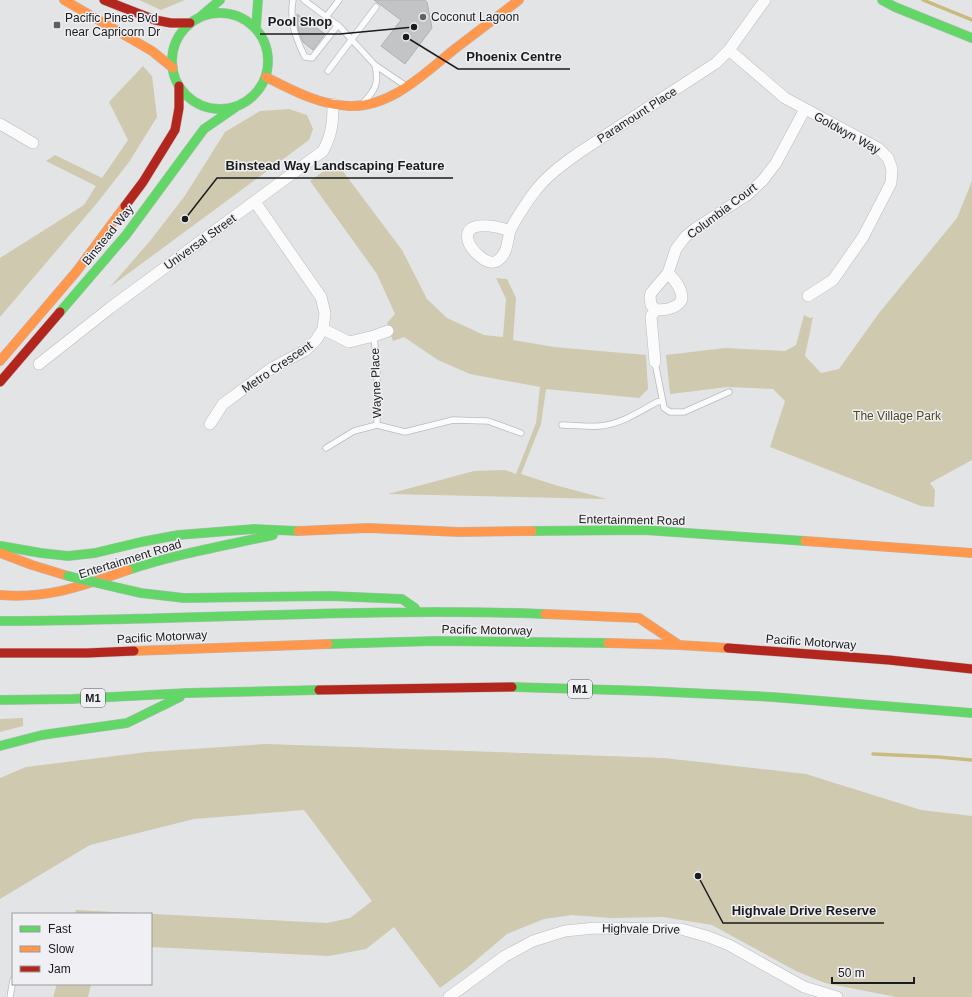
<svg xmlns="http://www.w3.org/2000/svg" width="972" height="997" font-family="Helvetica,sans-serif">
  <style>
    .green { fill: #cfc9af }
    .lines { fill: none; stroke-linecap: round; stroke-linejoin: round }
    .stream { stroke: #c9bb7e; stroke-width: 3.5 }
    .building { fill: #c3c4c6; stroke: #afb0b1 }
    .lane-casing { stroke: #babbbd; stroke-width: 7 }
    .street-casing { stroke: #babbbd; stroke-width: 12 }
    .fast-casing { stroke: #babbbd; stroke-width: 10 }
    .slow-casing { stroke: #babbbd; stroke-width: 10 }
    .jam-casing { stroke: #babbbd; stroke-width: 10 }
    .lane { stroke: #fbfbfb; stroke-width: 5.5 }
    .street { stroke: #fbfbfb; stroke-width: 11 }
    .fast { stroke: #63d668; stroke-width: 9 }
    .slow { stroke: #ff974d; stroke-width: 9 }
    .jam { stroke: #b3261e; stroke-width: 9 }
    .fast-bridge-casing { stroke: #aeb0bc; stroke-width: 10; stroke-linecap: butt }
    .fast-bridge { stroke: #63d668; stroke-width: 9 }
    .poi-dot { fill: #606163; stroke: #f0f0f4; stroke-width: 1.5 }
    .labels { text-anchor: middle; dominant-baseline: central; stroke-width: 3; stroke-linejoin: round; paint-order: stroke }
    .shield { fill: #f0f0f4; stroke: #5a5b5d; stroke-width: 1 }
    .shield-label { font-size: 11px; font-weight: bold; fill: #1a1b1c }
    .poi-label { font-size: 12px; fill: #1a1b1c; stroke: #f0f0f4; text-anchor: start }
    .street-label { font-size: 12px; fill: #1a1b1c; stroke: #f0f0f4 }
    .park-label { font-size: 12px; fill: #514722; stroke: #f0f0f4 }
    .leader { fill: none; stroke: #1a1b1c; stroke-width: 1.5 }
    .callout-dot { fill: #1a1b1c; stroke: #f0f0f4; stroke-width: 1.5 }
    .callout-label { font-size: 13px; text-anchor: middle; font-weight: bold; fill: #1a1b1c; stroke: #f0f0f4; stroke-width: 3; stroke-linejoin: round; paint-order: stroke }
  </style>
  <rect width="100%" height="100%" fill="#e3e4e6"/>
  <path class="green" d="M 139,0 L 185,0 L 161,10 Z
    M 143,66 L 152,76 L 157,117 L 129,162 L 97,203 L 0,317 L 0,258 L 84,205 L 96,186 L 46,161 L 55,155 L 102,178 L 128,140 L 109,102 Z
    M 289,109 L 307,115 L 313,129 L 309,140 L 110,287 L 150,241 L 184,197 L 225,132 L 260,111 Z
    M 336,162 L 402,250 L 427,299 L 447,318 L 484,335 L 503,337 L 506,299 L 496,278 L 507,279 L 516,298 L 513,340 L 554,347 L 646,355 L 648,389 L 639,398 L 546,389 L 541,424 L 521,474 L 555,485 L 607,499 L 388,494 L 474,471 L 505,470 L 516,474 L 536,423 L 540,387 L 470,374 L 438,360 L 404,337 L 393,341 L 387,323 L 395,314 L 377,274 L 310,181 Z
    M 972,181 L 972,460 L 930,483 L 935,490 L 934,507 L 921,506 L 770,447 L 785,401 L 773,389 L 728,387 L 670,394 L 666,355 L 725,348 L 785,351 L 796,345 L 804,315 L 810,318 L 813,317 L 805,356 L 821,373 L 839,369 L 879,313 L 957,218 Z
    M 23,718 L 23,726 L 0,732 L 0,719 Z
    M 266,744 L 664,758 L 806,774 L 921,810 L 972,816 L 972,997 L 896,997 L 825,983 L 796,971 L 712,925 L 663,917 L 611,918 L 572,915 L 544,919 L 507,934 L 467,968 L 440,988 L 394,927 L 366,949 L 329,956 L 151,947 L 151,914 L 75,914 L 76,910 L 327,923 L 350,918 L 372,901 L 304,810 L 194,819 L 90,845 L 0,899 L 0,778 L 26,767 L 147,752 Z
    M 57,984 L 91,984 L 88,997 L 53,997 Z"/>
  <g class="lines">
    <path class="stream" d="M 923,0 L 972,20
      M 873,754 L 938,757 L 972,760"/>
  </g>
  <path class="building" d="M 374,0 L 424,0 L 427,2 L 432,28 L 405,64 L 381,46 L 401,20 Z
    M 297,14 L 325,34 L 313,50 L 303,42 L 298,29 Z"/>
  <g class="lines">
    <defs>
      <path id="lane" d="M 293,0 C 289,21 296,39 305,57 L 312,58 L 338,25
        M 304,0 L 340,27 L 375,65 L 406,86
        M 326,17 L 339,0
        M 328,71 L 376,7
        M 364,102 C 376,89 379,83 375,65
        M 374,336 L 377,368 L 377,425 L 405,432 L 453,420 L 488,421 L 521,433
        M 655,362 L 664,408 L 670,412 L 684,412 L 729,392
        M 562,425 C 574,425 587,427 600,426 C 621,424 639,412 657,402 L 662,401
        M 326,448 L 354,431 L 377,425
        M 10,997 L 13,980"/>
      <path id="street" d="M 729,50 L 785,98 L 878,148 L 888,158 L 892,169 L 891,183 L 863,237 L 833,280 L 808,296
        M 0,124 L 33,143
        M 510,231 C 500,227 463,218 468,240 C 470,249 487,267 497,261 C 508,254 507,241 510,231 C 513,223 527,202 533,194 C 545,177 563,164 580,152 L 716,63 L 729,50 L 765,0
        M 668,273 C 675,280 682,288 682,299 C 678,308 665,310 656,310 L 651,305 L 650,297 L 651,293 L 668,273 L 676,249 L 685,237 L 696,228 L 747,195 L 763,180 L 776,163 L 805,109
        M 323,329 L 349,342 L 374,336 L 388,331
        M 655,362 L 651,316 L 656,310
        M 39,364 L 110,308 L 323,151 C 332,134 333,123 333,104
        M 210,424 L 223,404 L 272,368 L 306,350 L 316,340 L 323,329 L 325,313 L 321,297 L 255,202
        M 449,997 L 505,956 L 533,941 L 565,931 L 595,928 L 681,929 L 709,937 L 729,945 L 804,987 L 837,997"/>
      <path id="fast" d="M 882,0 L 895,7 L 972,38
        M172 61a48 48 0 1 1 96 0a48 48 0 1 1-96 0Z
        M 200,17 L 220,0
        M 256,28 L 258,0
        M 60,312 L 126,235 L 204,129 L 236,107
        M 532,531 L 644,530 L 805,541
        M 1,546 L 41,553 L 68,556 L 95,553 L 141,542 L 178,535 L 254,529 L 298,531
        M 128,570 C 175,554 224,546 273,535
        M 119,588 L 141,593 L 184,598 L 331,596 L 402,599 L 415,608
        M 0,621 C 182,621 364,607 545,614
        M 328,644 L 435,641 L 608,643
        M 512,687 L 648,691 L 772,697 L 972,713
        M 0,700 L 72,699 L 187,693 L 319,690
        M 0,746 L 42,735 L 127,723 L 180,697"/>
      <path id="slow" d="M 64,0 L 152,51 L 173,68
        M 266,77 C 292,90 319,105 349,106 C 391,108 426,72 456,48 C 477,32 498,16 519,0
        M 0,361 L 76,272 L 125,206
        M 298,531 L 368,528 L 459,532 L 532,531
        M 805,541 L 972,553
        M 0,553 L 32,565 L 68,576
        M 0,595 C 49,599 82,586 128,570
        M 545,614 L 639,618 L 679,645
        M 608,643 L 679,645 L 728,648
        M 134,651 L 328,644"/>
      <path id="jam" d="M 104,0 L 155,20 L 171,23 L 190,23
        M 125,206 L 143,182 L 175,130 L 179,108 L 179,86
        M 0,382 L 60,312
        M 728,648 L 889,660 L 972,669
        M 0,653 L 87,653 L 134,651
        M 319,690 L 512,687"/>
    </defs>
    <use href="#lane" class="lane-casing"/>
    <use href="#street" class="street-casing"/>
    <use href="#fast" class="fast-casing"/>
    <use href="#slow" class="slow-casing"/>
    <use href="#jam" class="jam-casing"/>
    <use href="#lane" class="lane"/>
    <use href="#street" class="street"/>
    <use href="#fast" class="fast"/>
    <use href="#slow" class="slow"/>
    <use href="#jam" class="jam"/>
    <defs>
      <path id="fast-bridge" d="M 68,576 L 119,588"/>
    </defs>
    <use href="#fast-bridge" class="fast-bridge-casing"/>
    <use href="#fast-bridge" class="fast-bridge"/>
  </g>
  <g class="poi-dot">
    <circle cx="423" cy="17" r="4"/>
    <rect x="53" y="21" width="8" height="8" rx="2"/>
  </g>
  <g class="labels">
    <g class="shield">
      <rect x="568" y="680" width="24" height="18" rx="3"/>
      <rect x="81" y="689" width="24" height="18" rx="3"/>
    </g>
    <g class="shield-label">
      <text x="580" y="689">M1</text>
      <text x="93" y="698">M1</text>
    </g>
    <g class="poi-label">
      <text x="431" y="17">Coconut Lagoon</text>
      <text x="65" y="18">Pacific Pines Bvd<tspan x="65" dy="14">near Capricorn Dr</tspan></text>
    </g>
    <g class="street-label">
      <text transform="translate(637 115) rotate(-33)">Paramount Place</text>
      <text transform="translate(847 133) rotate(29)">Goldwyn Way</text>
      <text transform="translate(722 211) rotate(-37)">Columbia Court</text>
      <text transform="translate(108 235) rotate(-51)">Binstead Way</text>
      <text transform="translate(200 242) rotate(-36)">Universal Street</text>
      <text transform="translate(277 367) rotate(-34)">Metro Crescent</text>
      <text transform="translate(376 383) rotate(-92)">Wayne Place</text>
      <text transform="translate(632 520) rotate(1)">Entertainment Road</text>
      <text transform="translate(130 559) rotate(-17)">Entertainment Road</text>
      <text transform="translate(487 630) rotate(1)">Pacific Motorway</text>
      <text transform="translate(162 637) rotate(-3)">Pacific Motorway</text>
      <text transform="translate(811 642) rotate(4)">Pacific Motorway</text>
      <text transform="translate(641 929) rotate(1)">Highvale Drive</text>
    </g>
    <g class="park-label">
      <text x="897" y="416">The Village Park</text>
    </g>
  </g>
  <path class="leader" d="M414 27L340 34H260M406 37L458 69H570M185 219L217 178H453M698 876L723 923H884"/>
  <g class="callout-dot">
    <circle cx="414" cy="27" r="4"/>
    <circle cx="406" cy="37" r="4"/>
    <circle cx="185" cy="219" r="4"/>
    <circle cx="698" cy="876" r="4"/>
  </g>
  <g class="callout-label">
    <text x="300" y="26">Pool Shop</text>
    <text x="514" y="61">Phoenix Centre</text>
    <text x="335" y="170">Binstead Way Landscaping Feature</text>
    <text x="804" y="915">Highvale Drive Reserve</text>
  </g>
  <rect x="12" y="913" width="140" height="72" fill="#f0f0f4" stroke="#9a9b9e"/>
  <rect x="20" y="926" width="20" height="6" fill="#63d668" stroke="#9a9b9e"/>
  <text x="48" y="933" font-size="12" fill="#1a1b1c">Fast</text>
  <rect x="20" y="946" width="20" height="6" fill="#ff974d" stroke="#9a9b9e"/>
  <text x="48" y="953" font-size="12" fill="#1a1b1c">Slow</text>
  <rect x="20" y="966" width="20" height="6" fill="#b3261e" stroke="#9a9b9e"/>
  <text x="48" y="973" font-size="12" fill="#1a1b1c">Jam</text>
  <path d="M832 977v6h82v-6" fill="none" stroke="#1a1b1c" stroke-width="2"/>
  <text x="838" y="977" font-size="12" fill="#1a1b1c" stroke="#f0f0f4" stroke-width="3" paint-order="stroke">50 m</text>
</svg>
